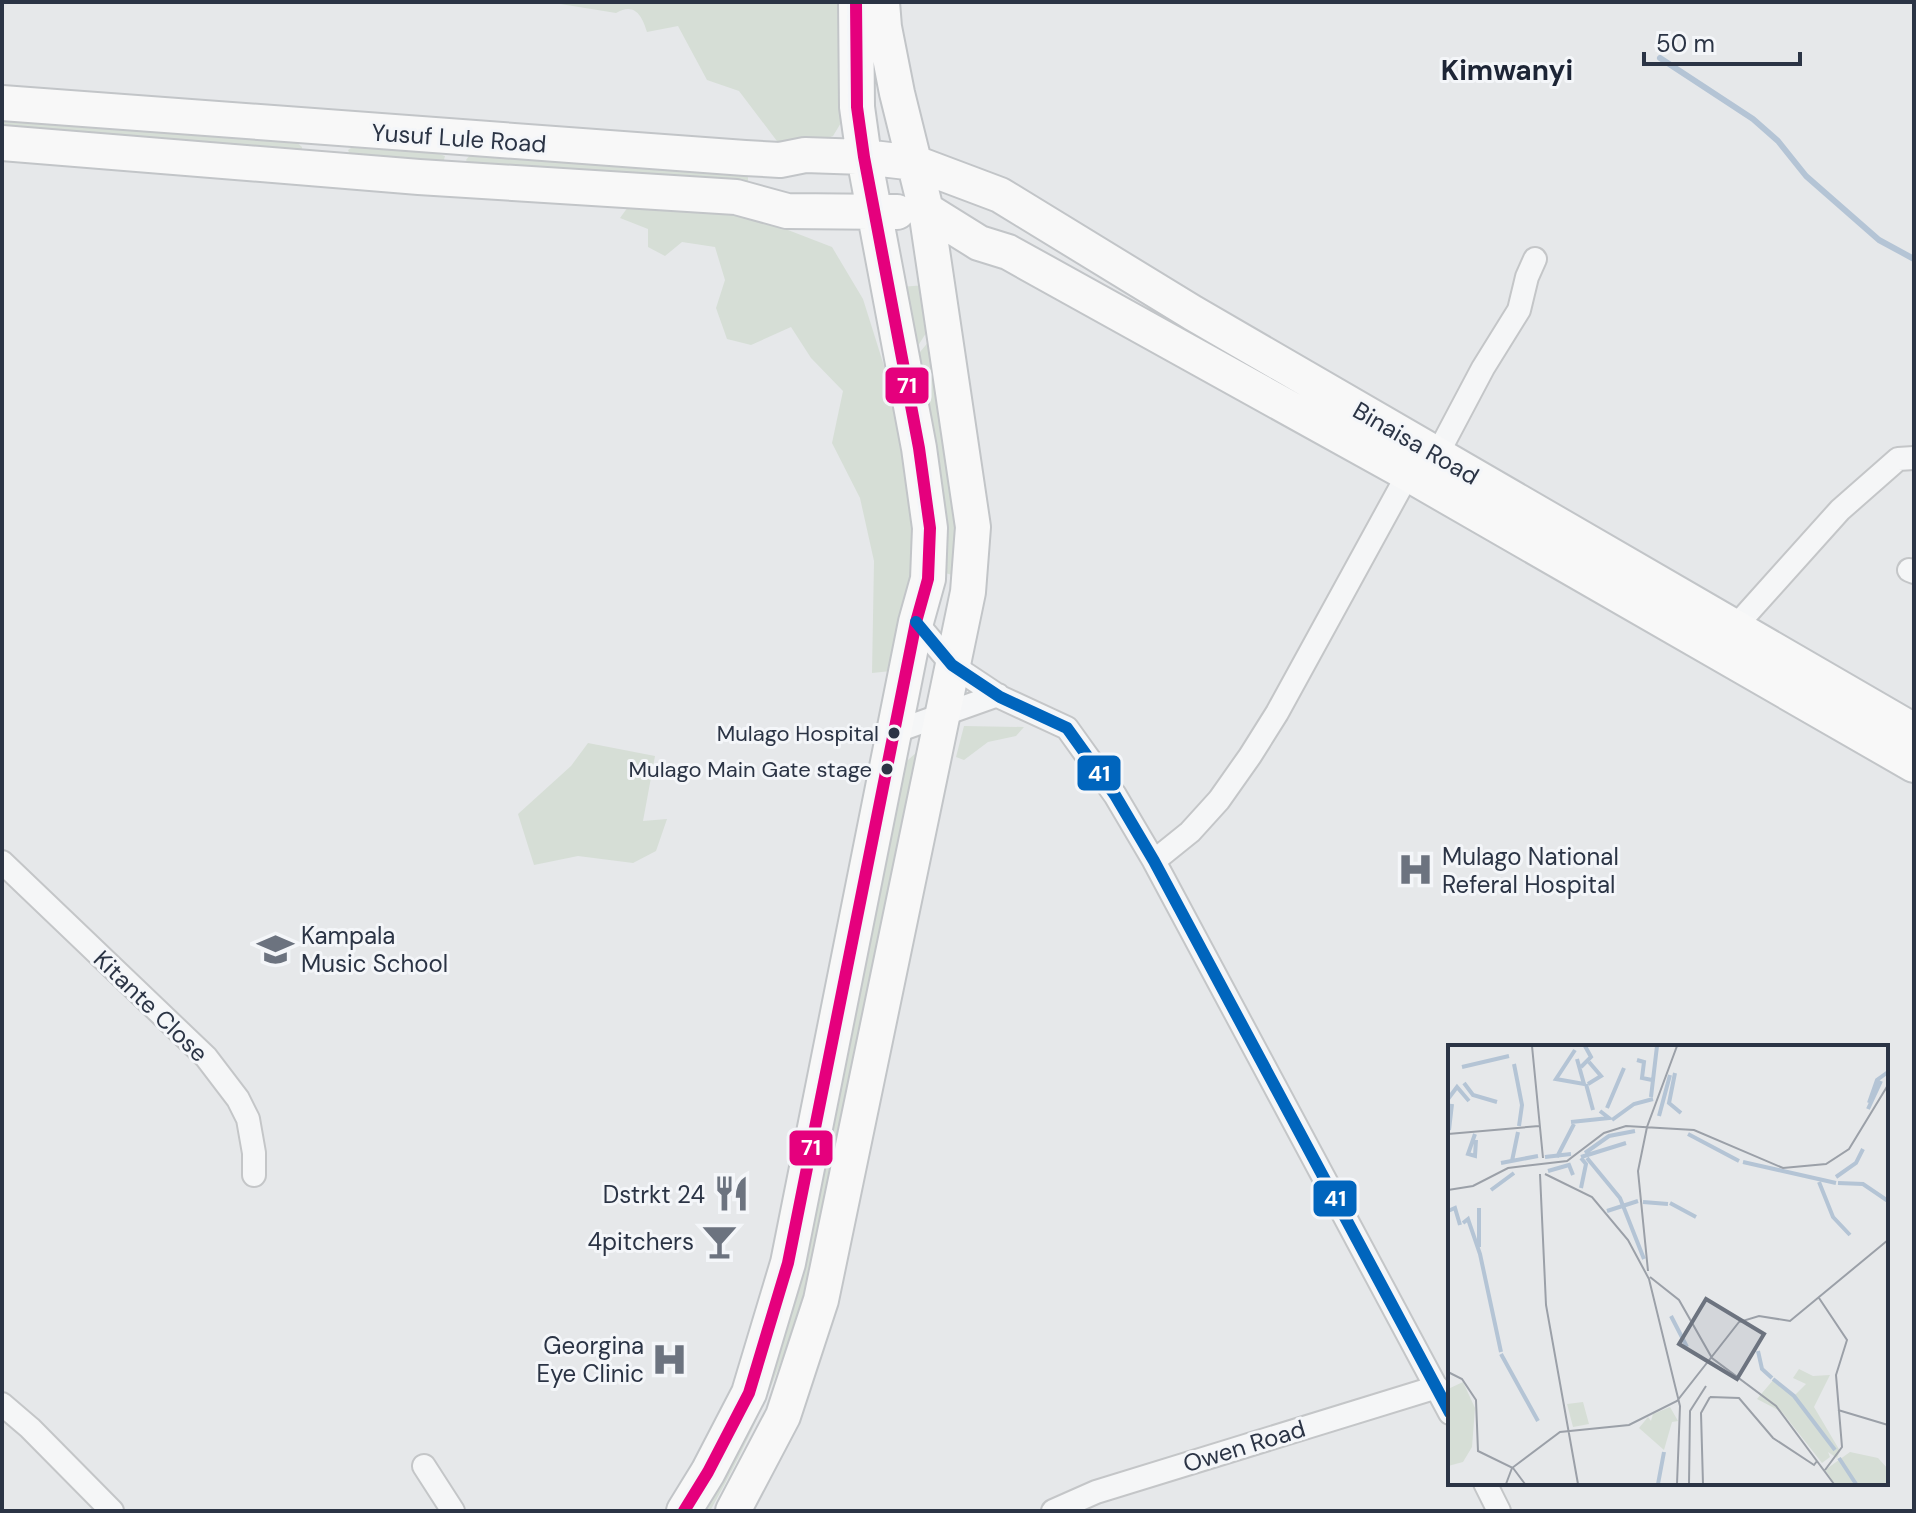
<svg xmlns="http://www.w3.org/2000/svg" width="1916" height="1513" font-family="'DM Sans',sans-serif">
  <style>
    .green { fill: #d6ded6 }
    .lines { fill: none; stroke-linecap: round; stroke-linejoin: round }
    .stream { stroke: #b4c4d5; stroke-width: 6 }
    .minor-casing { stroke: #c4c6c8; stroke-width: 26 }
    .primary-casing { stroke: #c2c5c8; stroke-width: 38 }
    .minor { stroke: #f5f6f7; stroke-width: 22 }
    .primary { stroke: #f8f8f8; stroke-width: 34 }
    .bus-1-casing { stroke: #f4f6f9; stroke-width: 18 }
    .bus-2-casing { stroke: #f4f6f9; stroke-width: 18 }
    .bus-1 { stroke: #e5007d; stroke-width: 12 }
    .bus-2 { stroke: #0065bd; stroke-width: 12 }
    .bus-dot { fill: #2b3445; stroke: #f4f6f9; stroke-width: 3 }
    .labels { text-anchor: middle; dominant-baseline: central; stroke-width: 6; stroke-linejoin: round; paint-order: stroke }
    .bus-label { font-size: 22px; fill: #2b3445; stroke: #f4f6f9; text-anchor: end }
    .street-label { font-size: 24px; fill: #2b3445; stroke: #f4f6f9 }
    .poi-label { font-size: 24px; fill: #2b3445; stroke: #f4f6f9; text-anchor: end }
    .quarter-label { font-size: 28px; font-weight: bold; fill: #1d2536; stroke: #f4f6f9 }
    .inset-river { fill: none; stroke: #b4c4d5; stroke-width: 4 }
    .inset-road { fill: none; stroke: #9ba0a8; stroke-width: 2 }
    .view { fill: #6c737f; fill-opacity: 0.15; stroke: #6c737f; stroke-width: 4 }
    .inset-edge { fill: none; stroke: #2b3445; stroke-width: 4 }
    .line-badge { stroke: #f4f6f9; stroke-width: 3 }
    .badge-label { font-size: 22px; text-anchor: middle; font-weight: bold; fill: #fff }
  </style>
  <rect width="100%" height="100%" fill="#e6e8ea"/>
  <path class="green" d="M 548,2 L 858,2 L 859,93 L 833,136 L 809,145 L 783,149 L 739,91 L 707,80 L 678,26 L 647,32 C 642,16 635,2 616,13 Z
    M 2,118 L 295,141 L 302,147 L 302,152 L 2,133 Z
    M 354,146 L 436,153 L 445,156 L 443,163 L 350,155 L 348,150 Z
    M 473,151 L 748,170 L 748,187 L 470,166 L 466,160 Z
    M 633,200 L 692,205 L 775,225 L 832,247 L 863,299 L 896,404 L 911,480 L 917,593 L 891,671 L 872,673 L 874,561 L 860,498 L 832,443 L 843,391 L 811,358 L 791,327 L 751,345 L 727,339 L 716,308 L 725,280 L 715,247 L 682,242 L 665,256 L 648,247 L 648,229 L 620,218 Z
    M 926,285 L 928,330 L 914,352 L 900,287 Z
    M 930,340 L 958,507 L 959,577 L 942,572 L 915,358 Z
    M 964,726 L 1024,727 L 1016,736 L 988,742 L 964,760 L 956,757 Z
    M 588,743 L 655,756 L 643,821 L 667,819 L 656,851 L 633,863 L 578,856 L 534,865 L 518,814 L 571,766 Z
    M 924,746 L 807,1282 C 785,1363 751,1438 710,1511 L 697,1511 L 713,1484 L 901,766 Z"/>
  <g class="lines">
    <path class="stream" d="M 1660,58 L 1753,119 L 1778,141 L 1806,176 L 1879,240 L 1914,259"/>
    <defs>
      <path id="minor" d="M 1437,455 L 1483,368 L 1519,310 L 1527,277 L 1535,259
        M 1909,570 L 1914,572
        M 916,622 L 952,665 L 1000,697 L 1067,728 L 1115,795 L 1154,861 L 1450,1413
        M 1734,628 L 1840,510 L 1898,459 L 1914,458
        M 894,732 L 998,695
        M 1154,861 L 1190,832 L 1219,800 L 1250,756 L 1277,713 L 1408,474
        M 2,862 L 206,1057 L 238,1099 L 248,1119 L 254,1153 L 254,1175
        M 2,1404 L 30,1428 L 112,1511
        M 424,1466 L 453,1511
        M 1485,1483 L 1499,1511
        M 1053,1511 L 1096,1492 L 1437,1387"/>
      <path id="primary" d="M 2,103 L 745,158 L 780,160 L 805,155 L 864,157 L 915,163 L 1000,195 L 1193,313 L 1914,731
        M 2,143 L 419,177 L 736,197 L 787,211 L 897,212
        M 926,210 L 979,243 L 1008,252 L 1408,474 L 1914,765
        M 684,1511 L 708,1472 L 749,1393 L 788,1263 L 916,622 L 928,579 L 930,528 L 919,448 L 864,157 L 857,107 L 856,2
        M 733,1511 L 783,1416 L 821,1300 L 968,592 L 973,527 L 926,210 L 897,93 L 884,27 L 882,2"/>
    </defs>
    <use href="#minor" class="minor-casing"/>
    <use href="#primary" class="primary-casing"/>
    <use href="#minor" class="minor"/>
    <use href="#primary" class="primary"/>
    <defs>
      <path id="bus-1" d="M 684,1511 L 708,1472 L 749,1393 L 788,1263 L 916,622 L 928,579 L 930,528 L 919,448 L 864,157 L 857,107 L 856,2"/>
      <path id="bus-2" d="M 916,622 L 952,665 L 1000,697 L 1067,728 L 1115,795 L 1154,861 L 1450,1413"/>
    </defs>
    <use href="#bus-1" class="bus-1-casing"/>
    <use href="#bus-2" class="bus-2-casing"/>
    <use href="#bus-1" class="bus-1"/>
    <use href="#bus-2" class="bus-2"/>
  </g>
  <defs>
    <symbol id="hospital-bare" viewBox="-9 -9 18 18"><path d="M-5-5h3v3.5h4V-5h3V5h-3V1.5h-4V5h-3Z" fill="#6c737f" stroke="#f4f6f9" stroke-width="2.5" paint-order="stroke"/></symbol>
    <symbol id="school-bare" viewBox="-9 -9 18 18"><path d="M0-5L7-2L0 1L-7-2ZM-4 1L0 2.5L4 1V4Q0 6-4 4Z" fill="#6c737f" stroke="#f4f6f9" stroke-width="2.5" paint-order="stroke"/></symbol>
    <symbol id="restaurant-bare" viewBox="-9 -9 18 18"><path d="M-5-6h1v4h1v-4h1v4h1v-4h1v5L-1.5 .5V6h-2V.5L-5-1ZM5-6V6H3V1.5H1.5Q1.5-4 5-6Z" fill="#6c737f" stroke="#f4f6f9" stroke-width="2.5" paint-order="stroke"/></symbol>
    <symbol id="bar-bare" viewBox="-9 -9 18 18"><path d="M-6-5H6L.8 .8V4.5H3.5V6h-7V4.5H-.8V.8Z" fill="#6c737f" stroke="#f4f6f9" stroke-width="2.5" paint-order="stroke"/></symbol>
  </defs>
  <g fill-rule="evenodd">
    <use href="#hospital-bare" x="1390" y="844" width="51" height="51"/>
    <use href="#school-bare" x="250" y="924" width="51" height="51"/>
    <use href="#restaurant-bare" x="706" y="1168" width="51" height="51"/>
    <use href="#bar-bare" x="694" y="1216" width="51" height="51"/>
    <use href="#hospital-bare" x="644" y="1334" width="51" height="51"/>
  </g>
  <g class="bus-dot">
    <circle cx="894" cy="733" r="7"/>
    <circle cx="887" cy="769" r="7"/>
  </g>
  <g class="labels">
    <g class="bus-label">
      <text x="879" y="733">Mulago Hospital</text>
      <text x="872" y="769">Mulago Main Gate stage</text>
    </g>
    <g class="street-label">
      <text transform="translate(459 138) rotate(4)">Yusuf Lule Road</text>
      <text transform="translate(1416 443) rotate(30)">Binaisa Road</text>
      <text transform="translate(151 1006) rotate(44)">Kitante Close</text>
      <text transform="translate(1244 1446) rotate(-17)">Owen Road</text>
    </g>
    <g class="poi-label">
      <text x="1442" y="856" text-anchor="start">Mulago National<tspan x="1442" dy="28">Referal Hospital</tspan></text>
      <text x="301" y="935" text-anchor="start">Kampala<tspan x="301" dy="28">Music School</tspan></text>
      <text x="705" y="1194">Dstrkt 24</text>
      <text x="694" y="1241">4pitchers</text>
      <text x="644" y="1345">Georgina<tspan x="644" dy="28">Eye Clinic</tspan></text>
    </g>
    <g class="quarter-label">
      <text x="1507" y="70">Kimwanyi</text>
    </g>
  </g>
  <g transform="translate(1448 1045)">
    <rect width="440" height="440" fill="#e6e8ea"/>
    <path d="M 351,324 L 365,331 L 382,330 L 366,362 L 392,406 L 389,413 L 380,407 L 382,412 L 374,418 L 334,367 L 309,354 L 326,334 L 347,350 L 358,339 L 345,333 ZM 15,337 L 27,363 L 24,402 L 15,417 L 0,421 L 0,344 ZM 135,357 L 141,379 L 125,382 L 119,359 ZM 222,362 L 230,376 L 224,377 L 216,405 L 191,383 L 200,372 L 203,376 L 205,369 ZM 402,407 L 430,413 L 440,424 L 440,439 L 387,439 L 377,425 Z" fill="#d6ded6"/>
    <path class="inset-river" d="M 127,5 L 108,34 L 136,39 L 129,14M 189,15 L 196,17 L 194,33 L 204,35M 66,19 L 74,60 L 71,81M 14,22 L 61,11M 133,22 L 143,12 L 137,1M 227,28 L 221,58 L 233,68M 16,38 L 25,50 L 49,57M 138,39 L 145,65M 140,39 L 153,31 L 141,17M 203,52 L 209,1M 0,54 L 9,42 L 21,56M 421,58 L 429,35 L 440,27M 159,63 L 176,23M 420,64 L 433,36M 211,71 L 222,30M 164,75 L 186,59 L 205,54M 123,77 L 161,73 L 152,66M 1,85 L 4,59M 27,89 L 20,109 L 27,111 L 28,95M 240,89 L 291,116M 137,108 L 161,91 L 187,86M 97,112 L 123,109M 109,112 L 126,79M 133,112 L 178,98M 139,113 L 172,153 L 196,214M 64,116 L 70,87M 295,117 L 388,138M 53,118 L 90,111M 100,126 L 121,120 L 125,130M 388,132 L 408,118 L 415,104M 371,137 L 385,172 L 402,190M 390,138 L 415,139 L 440,156M 133,143 L 138,119 L 133,113M 43,145 L 66,128M 195,157 L 220,159M 222,158 L 248,172M 31,163 L 31,202M 0,166 L 7,163 L 12,180M 159,166 L 190,156M 15,178 L 20,174 L 32,209 L 53,307M 223,271 L 239,302M 310,306 L 314,324 L 324,333M 53,309 L 90,376M 325,334 L 346,351 L 387,405M 391,413 L 408,439M 210,439 L 216,407"/>
    <path class="inset-road" d="M 84,1 L 95,113M 0,89 L 91,81M 92,129 L 98,260 L 130,439M 97,129 L 144,152 L 180,195 L 201,234 L 232,361 L 229,439M 0,145 L 25,141 L 60,123 L 119,116 L 156,88 L 178,81 L 246,85 L 335,123 L 378,119 L 401,104 L 440,40M 200,226 L 190,126 L 199,82 L 229,1M 202,232 L 231,255 L 264,313 L 328,361 L 386,439M 371,253 L 399,295 L 388,330 L 394,402 L 377,425M 0,327 L 14,334 L 28,355 L 30,406 L 65,423 L 77,439M 262,352 L 291,353 L 325,393 L 366,420 L 369,416M 390,365 L 440,380M 58,439 L 64,423 L 112,387 L 181,380 L 229,356 L 291,277 L 311,271 L 342,276 L 440,195M 241,439 L 242,366 L 258,341M 255,439 L 253,368 L 262,352"/>
    <path class="view" d="M 258,254 L 316,289 L 289,334 L 231,299 Z"/>
    <rect width="440" height="440" class="inset-edge"/>
  </g>
  <g class="line-badge">
    <rect x="884" y="366" width="46" height="39" rx="8" fill="#e5007d"/>
    <rect x="1076" y="754" width="46" height="38" rx="8" fill="#0065bd"/>
    <rect x="788" y="1129" width="46" height="38" rx="8" fill="#e5007d"/>
    <rect x="1312" y="1179" width="46" height="39" rx="8" fill="#0065bd"/>
  </g>
  <g class="badge-label">
    <text x="907" y="393">71</text>
    <text x="1099" y="781">41</text>
    <text x="811" y="1155">71</text>
    <text x="1335" y="1206">41</text>
  </g>
  <rect width="1916" height="1513" fill="none" stroke="#2b3445" stroke-width="8"/>
  <path d="M1644 52v12h156v-12" fill="none" stroke="#2b3445" stroke-width="4"/>
  <text x="1656" y="52" font-size="24" fill="#2b3445" stroke="#f4f6f9" stroke-width="6" paint-order="stroke">50 m</text>
</svg>
